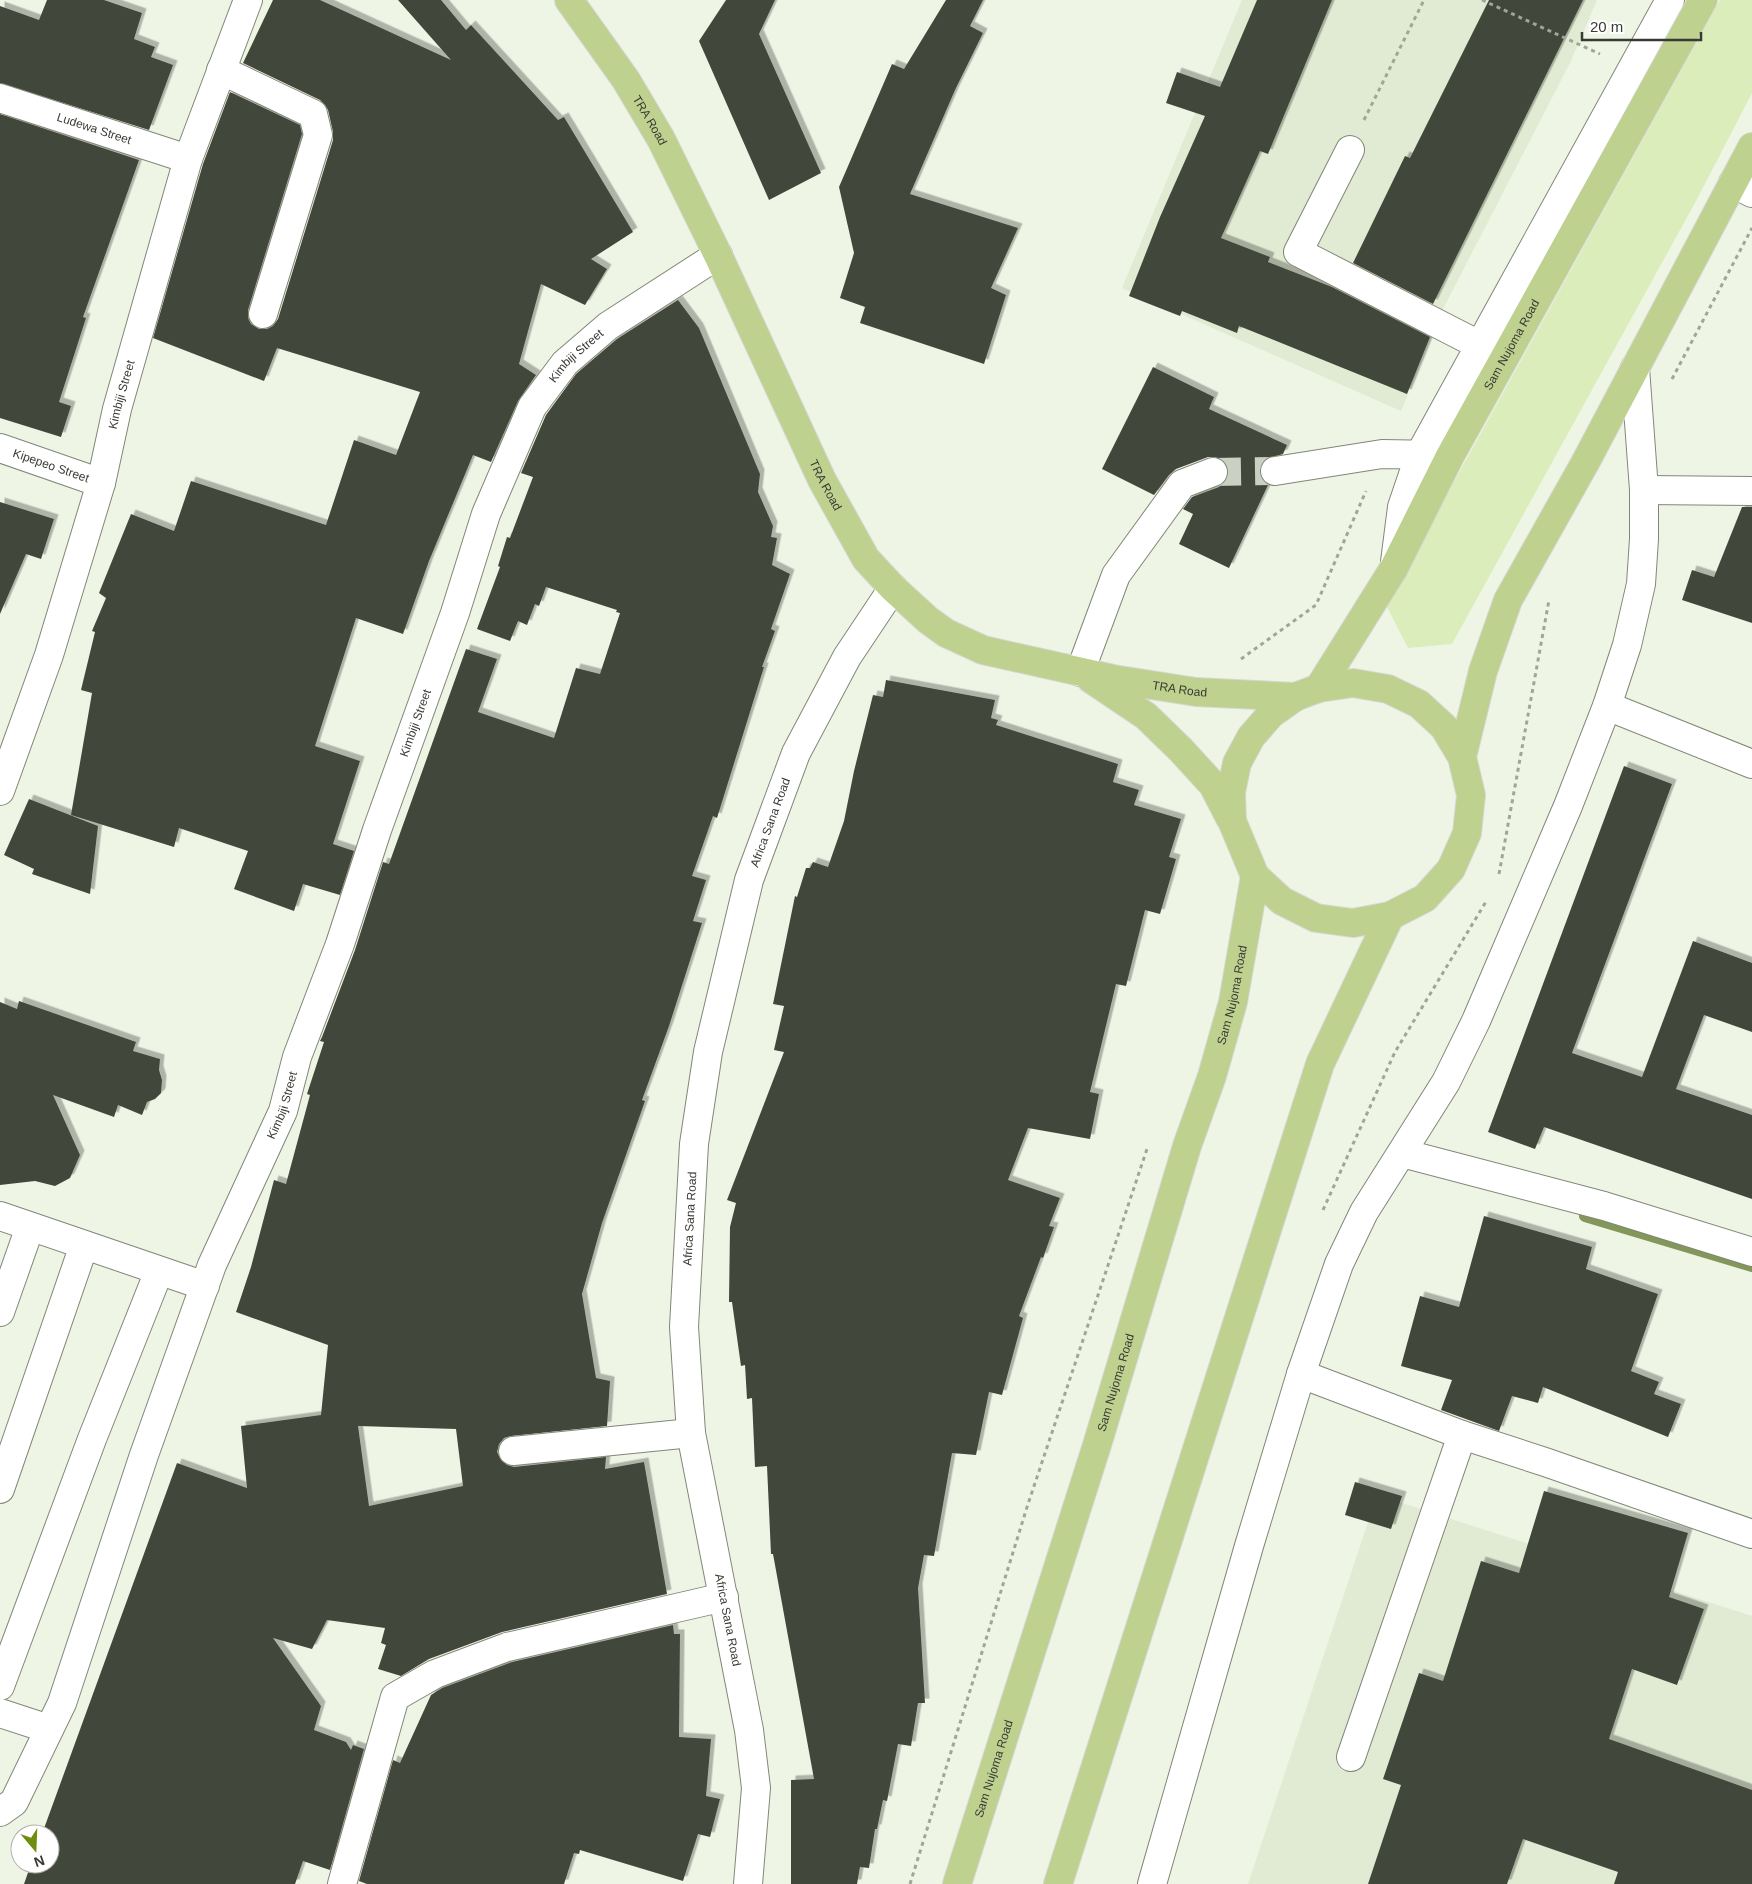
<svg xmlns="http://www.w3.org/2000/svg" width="1752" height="1884" font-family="Helvetica,sans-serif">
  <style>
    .built { fill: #e1ead3 }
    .green { fill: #dbedba }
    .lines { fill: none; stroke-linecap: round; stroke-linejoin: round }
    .stream { stroke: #84975a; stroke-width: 12 }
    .building { fill: #43473a; fill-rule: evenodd; filter: url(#shadow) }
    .minor-tunnel { stroke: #cad0c2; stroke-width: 28; stroke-dasharray: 28 14; stroke-linecap: butt }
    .minor-casing { stroke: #818778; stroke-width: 30 }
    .major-casing { stroke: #d7d8d6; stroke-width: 30 }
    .path { stroke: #a1a599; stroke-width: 3; stroke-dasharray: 4 4; stroke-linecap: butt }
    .minor { stroke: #fff; stroke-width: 28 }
    .major { stroke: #bed18e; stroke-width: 28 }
    .labels { text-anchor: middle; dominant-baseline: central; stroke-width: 5; stroke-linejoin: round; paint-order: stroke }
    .street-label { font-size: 12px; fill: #383a34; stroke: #fff }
  </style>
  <defs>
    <filter id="shadow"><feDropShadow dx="4.5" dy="-4.5" stdDeviation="0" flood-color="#0004"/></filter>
  </defs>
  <rect width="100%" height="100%" fill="#eff5e5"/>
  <path class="built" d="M 1242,0 L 1597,0 L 1570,63 L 1444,307 L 1401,411 L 1122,288 Z
    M 1377,1495 L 1752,1616 L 1752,1884 L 1248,1884 Z"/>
  <path class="green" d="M 1720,0 L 1752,0 L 1752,93 L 1696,201 L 1452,644 L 1408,648 L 1386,605 Z"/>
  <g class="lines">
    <path class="stream" d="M 1585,1216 L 1752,1266"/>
  </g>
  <path class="building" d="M 47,0 L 104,0 L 142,13 L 134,39 L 155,47 L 151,57 L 173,65 L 149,130 L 0,83 L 0,6 L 39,20 Z
    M 273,0 L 320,0 L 451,60 L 398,0 L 441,0 L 466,30 L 471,25 L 558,120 L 564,117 L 633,232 L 591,259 L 607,269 L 585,305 L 541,284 L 519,364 L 536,375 L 518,401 L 491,462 L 473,455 L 429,561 L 403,634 L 356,618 L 315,746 L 360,761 L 333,844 L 354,851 L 340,895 L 303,884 L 294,911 L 234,889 L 248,851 L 179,828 L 174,847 L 71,815 L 92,693 L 81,690 L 95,632 L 92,631 L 106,598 L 99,593 L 131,514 L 174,531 L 191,481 L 326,525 L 354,440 L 396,455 L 420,392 L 277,348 L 264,381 L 153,338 L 203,164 L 230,92 L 300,125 L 302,134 L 248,310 L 248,318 L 251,324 L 259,329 L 267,329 L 273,326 L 278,319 L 333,140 L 333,132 L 328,110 L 325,105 L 320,100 L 243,63 Z
    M 726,0 L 775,0 L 759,34 L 821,173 L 769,200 L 699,41 Z
    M 946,0 L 983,0 L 970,26 L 983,33 L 955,90 L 910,194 L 1018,228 L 991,288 L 1006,295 L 984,364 L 860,323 L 865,307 L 840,298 L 854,253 L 839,187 L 892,64 L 904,69 Z
    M 1257,0 L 1332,0 L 1268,154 L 1260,151 L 1221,238 L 1270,257 L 1268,262 L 1332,287 L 1430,337 L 1407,394 L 1239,326 L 1237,333 L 1182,311 L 1180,316 L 1129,296 L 1160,217 L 1205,116 L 1166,103 L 1177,72 L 1220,87 Z
    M 1489,0 L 1583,0 L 1433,304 L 1353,263 L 1405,156 L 1410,158 Z
    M 0,114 L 139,160 L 83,317 L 86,318 L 59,402 L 71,406 L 61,437 L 0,418 Z
    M 678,300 L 699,328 L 760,474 L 758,492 L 773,526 L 771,537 L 777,538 L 772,565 L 790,574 L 771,629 L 775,631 L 762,667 L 764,667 L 717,818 L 713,816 L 692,876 L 706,880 L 693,921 L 702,923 L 669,1026 L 642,1100 L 645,1101 L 602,1223 L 582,1294 L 596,1378 L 610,1381 L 607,1426 L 511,1436 L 504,1438 L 499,1444 L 497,1452 L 501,1460 L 507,1465 L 514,1467 L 606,1457 L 605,1469 L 644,1462 L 667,1594 L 502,1632 L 429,1659 L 401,1676 L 378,1669 L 386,1645 L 381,1643 L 385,1628 L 327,1620 L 312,1649 L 273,1638 L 321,1706 L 314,1730 L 346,1742 L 351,1750 L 353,1745 L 364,1749 L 330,1870 L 303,1861 L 295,1884 L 24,1884 L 31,1864 L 50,1864 L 50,1834 L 42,1834 L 177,1463 L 247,1488 L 241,1426 L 321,1415 L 328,1345 L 236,1312 L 251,1267 L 274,1180 L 286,1184 L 310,1095 L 307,1094 L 324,1042 L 320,1041 L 322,1037 L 355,950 L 383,862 L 389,864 L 466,649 L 497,659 L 478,712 L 554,738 L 576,668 L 600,674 L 620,613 L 616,612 L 617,610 L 546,587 L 539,606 L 535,604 L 527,625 L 518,621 L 510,641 L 477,629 L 500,567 L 498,566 L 507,537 L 510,538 L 533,477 L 521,473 L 546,415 L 576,374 L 617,339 ZM 358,1426 L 456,1429 L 463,1486 L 369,1506 Z
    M 1153,367 L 1214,397 L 1209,409 L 1287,445 L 1283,454 L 1266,459 L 1261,465 L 1260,474 L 1263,480 L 1268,485 L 1229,568 L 1179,544 L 1193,514 L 1183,509 L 1192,497 L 1219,487 L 1225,481 L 1228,474 L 1228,467 L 1222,460 L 1215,457 L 1208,457 L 1176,469 L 1169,475 L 1154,495 L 1102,469 Z
    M 0,502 L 54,519 L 41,559 L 26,554 L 0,614 Z
    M 1742,507 L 1752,507 L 1752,623 L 1682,600 L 1692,570 L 1714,577 Z
    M 886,680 L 995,700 L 991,718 L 998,720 L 996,725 L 1118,764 L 1113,782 L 1139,790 L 1134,805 L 1181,819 L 1169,857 L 1176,859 L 1160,914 L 1145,910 L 1126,986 L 1116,984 L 1090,1092 L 1099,1094 L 1090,1139 L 1028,1128 L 1008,1180 L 1060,1198 L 1049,1226 L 1054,1227 L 1043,1258 L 1041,1257 L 1019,1316 L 1023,1318 L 1002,1395 L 989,1392 L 976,1455 L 952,1453 L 934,1556 L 924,1555 L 918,1588 L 925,1703 L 918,1703 L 911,1746 L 898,1744 L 887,1801 L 883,1800 L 877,1829 L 875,1829 L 869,1868 L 860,1867 L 857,1884 L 791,1884 L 791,1780 L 814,1779 L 773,1554 L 771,1554 L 767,1466 L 755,1467 L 752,1398 L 747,1399 L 745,1365 L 741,1366 L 732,1302 L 729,1302 L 730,1227 L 736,1203 L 727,1200 L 784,1052 L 774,1050 L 784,1006 L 773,1004 L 795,896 L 797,897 L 806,868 L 810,868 L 813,862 L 828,867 L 844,821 L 854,771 L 873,695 L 883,697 Z
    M 1624,766 L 1672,784 L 1572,1053 L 1642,1077 L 1693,941 L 1752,963 L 1752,1032 L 1704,1015 L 1676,1089 L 1752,1115 L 1752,1199 L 1544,1127 L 1535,1149 L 1488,1132 Z
    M 29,799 L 98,826 L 90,894 L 32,874 L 34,869 L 4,855 Z
    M 19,1001 L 136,1042 L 133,1051 L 160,1059 L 159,1070 L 162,1080 L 161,1093 L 155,1099 L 147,1102 L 142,1115 L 118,1105 L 114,1117 L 53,1095 L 80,1155 L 70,1178 L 55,1186 L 35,1181 L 0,1185 L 0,1002 L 17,1009 Z
    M 1484,1216 L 1592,1247 L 1586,1269 L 1658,1294 L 1631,1371 L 1659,1382 L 1654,1394 L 1681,1404 L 1668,1437 L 1543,1387 L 1538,1403 L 1512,1396 L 1499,1431 L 1441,1410 L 1452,1380 L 1401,1366 L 1420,1296 L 1459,1307 Z
    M 1355,1482 L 1402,1496 L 1391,1529 L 1345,1515 Z
    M 1544,1491 L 1688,1533 L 1669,1597 L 1704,1609 L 1677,1685 L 1632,1669 L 1609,1739 L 1752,1790 L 1752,1884 L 1614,1884 L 1618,1872 L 1523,1839 L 1507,1884 L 1368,1884 L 1401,1785 L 1383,1779 L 1419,1673 L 1443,1681 L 1481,1561 L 1519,1573 Z
    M 673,1625 L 674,1634 L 680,1634 L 679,1737 L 711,1739 L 706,1796 L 720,1799 L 710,1837 L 698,1834 L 683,1881 L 580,1850 L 579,1854 L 574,1853 L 564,1884 L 367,1884 L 359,1881 L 393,1760 L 400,1763 L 431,1695 L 442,1688 L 512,1662 Z"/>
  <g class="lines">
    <path class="minor-tunnel" d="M 1213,472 L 1275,471"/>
    <defs>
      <g id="minor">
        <path d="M 221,70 L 313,114 L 318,135 L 263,314"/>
        <path id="s1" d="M 0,98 L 188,159"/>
        <path d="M 1350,150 L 1298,252 L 1481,346"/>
        <path d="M 1733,183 L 1752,193"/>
        <path id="s2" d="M 0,448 L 101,483"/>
        <path d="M 1275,471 L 1382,454 L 1438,455"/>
        <path d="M 1644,490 L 1752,491"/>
        <path d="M 1395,562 L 1402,507 L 1420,454 L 1670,0"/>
        <path d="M 1080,672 L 1116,575 L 1182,484 L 1213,472"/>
        <path d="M 1607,706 L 1752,764"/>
        <path id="s3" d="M 0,791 L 49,655 L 101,483 L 117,409 L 188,159 L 248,0"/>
        <path d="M 1402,1153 L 1604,1206 L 1752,1252"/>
        <path d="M 0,1216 L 205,1286"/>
        <path d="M 0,1312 L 30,1227"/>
        <path d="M 1301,1374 L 1462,1435 L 1545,1462 L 1752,1534"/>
        <path d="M 513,1451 L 691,1433"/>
        <path d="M 0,1489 L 84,1245"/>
        <path d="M 0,1686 L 92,1439 L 159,1271"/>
        <path d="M 0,1713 L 49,1729"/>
        <path d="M 1351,1757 L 1462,1435"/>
        <path id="s4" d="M 0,1812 L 14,1802 L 62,1703 L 144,1455 L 212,1265 L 283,1111 L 297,1057 L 340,944 L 377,830 L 455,613 L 486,514 L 532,407 L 565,363 L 608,326 L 718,255"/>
        <path d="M 342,1884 L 395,1697 L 435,1674 L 507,1647 L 724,1597"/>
        <path id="s5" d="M 748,1884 L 756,1788 L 749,1730 L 691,1433 L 684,1327 L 694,1144 L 708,1052 L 749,880 L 796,753 L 847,657 L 893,588"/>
        <path d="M 1152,1884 L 1249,1546 L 1301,1374 L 1339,1264 L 1364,1212 L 1446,1082 L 1476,1021 L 1568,806 L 1607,706 L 1627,645 L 1641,584 L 1644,539 L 1644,490 L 1635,368"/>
      </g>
      <g id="major">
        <path id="s6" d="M 569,0 L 626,80 L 661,139 L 718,255 L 822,480 L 866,559 L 893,588 L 928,620 L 946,633 L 983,650 L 1113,679 L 1196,692 L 1295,697"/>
        <path d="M 1091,679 L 1146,716 L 1181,750 L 1213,785 L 1230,818"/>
        <path id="s7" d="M 1319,688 L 1394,568 L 1450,456 L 1703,0"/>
        <path d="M 1462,757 L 1444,727 L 1419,704 L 1388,689 L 1353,683 L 1319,688 L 1295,697 L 1271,714 L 1251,737 L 1237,763 L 1231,792 L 1232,821 L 1255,876 L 1282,901 L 1316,918 L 1353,923 L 1390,916 L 1425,898 L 1451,869 L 1467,833 L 1471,795 L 1462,757 L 1483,671 L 1508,600 L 1585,463 L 1752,147"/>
        <path id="s8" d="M 957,1884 L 1097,1445 L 1187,1146 L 1212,1076 L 1233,1002 L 1255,876"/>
        <path d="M 1058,1884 L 1320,1064 L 1390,916"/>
      </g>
    </defs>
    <use href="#minor" class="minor-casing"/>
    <use href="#major" class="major-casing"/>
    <path class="path" d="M 1482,0 L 1600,54
      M 1364,120 L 1424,0
      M 1672,379 L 1752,228
      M 1241,659 L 1316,605 L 1366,491
      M 1499,874 L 1549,600
      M 1323,1210 L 1395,1052 L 1487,900
      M 910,1884 L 1028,1504 L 1147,1149"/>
    <use href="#minor" class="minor"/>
    <use href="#major" class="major"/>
  </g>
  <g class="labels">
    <g class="street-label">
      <text stroke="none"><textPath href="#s6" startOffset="145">TRA Road</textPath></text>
      <text stroke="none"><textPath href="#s1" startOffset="99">Ludewa Street</textPath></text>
      <text stroke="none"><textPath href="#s7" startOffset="394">Sam Nujoma Road</textPath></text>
      <text stroke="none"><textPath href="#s4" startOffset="1575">Kimbiji Street</textPath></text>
      <text stroke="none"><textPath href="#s3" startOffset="415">Kimbiji Street</textPath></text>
      <text stroke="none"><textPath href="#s2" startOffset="54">Kipepeo Street</textPath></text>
      <text stroke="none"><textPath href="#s6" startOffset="550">TRA Road</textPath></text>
      <text stroke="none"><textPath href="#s6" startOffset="985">TRA Road</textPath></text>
      <text stroke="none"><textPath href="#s4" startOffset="1170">Kimbiji Street</textPath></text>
      <text stroke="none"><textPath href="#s5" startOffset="1078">Africa Sana Road</textPath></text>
      <text stroke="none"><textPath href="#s8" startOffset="931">Sam Nujoma Road</textPath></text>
      <text stroke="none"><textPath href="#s4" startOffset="765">Kimbiji Street</textPath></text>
      <text stroke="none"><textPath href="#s5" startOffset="672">Africa Sana Road</textPath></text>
      <text stroke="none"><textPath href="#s8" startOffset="526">Sam Nujoma Road</textPath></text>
      <text transform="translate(728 1620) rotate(79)">Africa Sana Road</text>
      <text stroke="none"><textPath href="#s8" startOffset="121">Sam Nujoma Road</textPath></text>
    </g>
  </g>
  <g transform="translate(35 1849) rotate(161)"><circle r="24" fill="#ffffff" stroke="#afb0ae"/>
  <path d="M0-4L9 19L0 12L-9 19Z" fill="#6f8d0e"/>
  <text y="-8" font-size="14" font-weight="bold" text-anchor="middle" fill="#383a34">N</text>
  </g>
  <path d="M1582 32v8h119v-8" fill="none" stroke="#383a34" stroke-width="2.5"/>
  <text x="1590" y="32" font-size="15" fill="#383a34" stroke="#ffffff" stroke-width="4" paint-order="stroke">20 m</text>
</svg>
